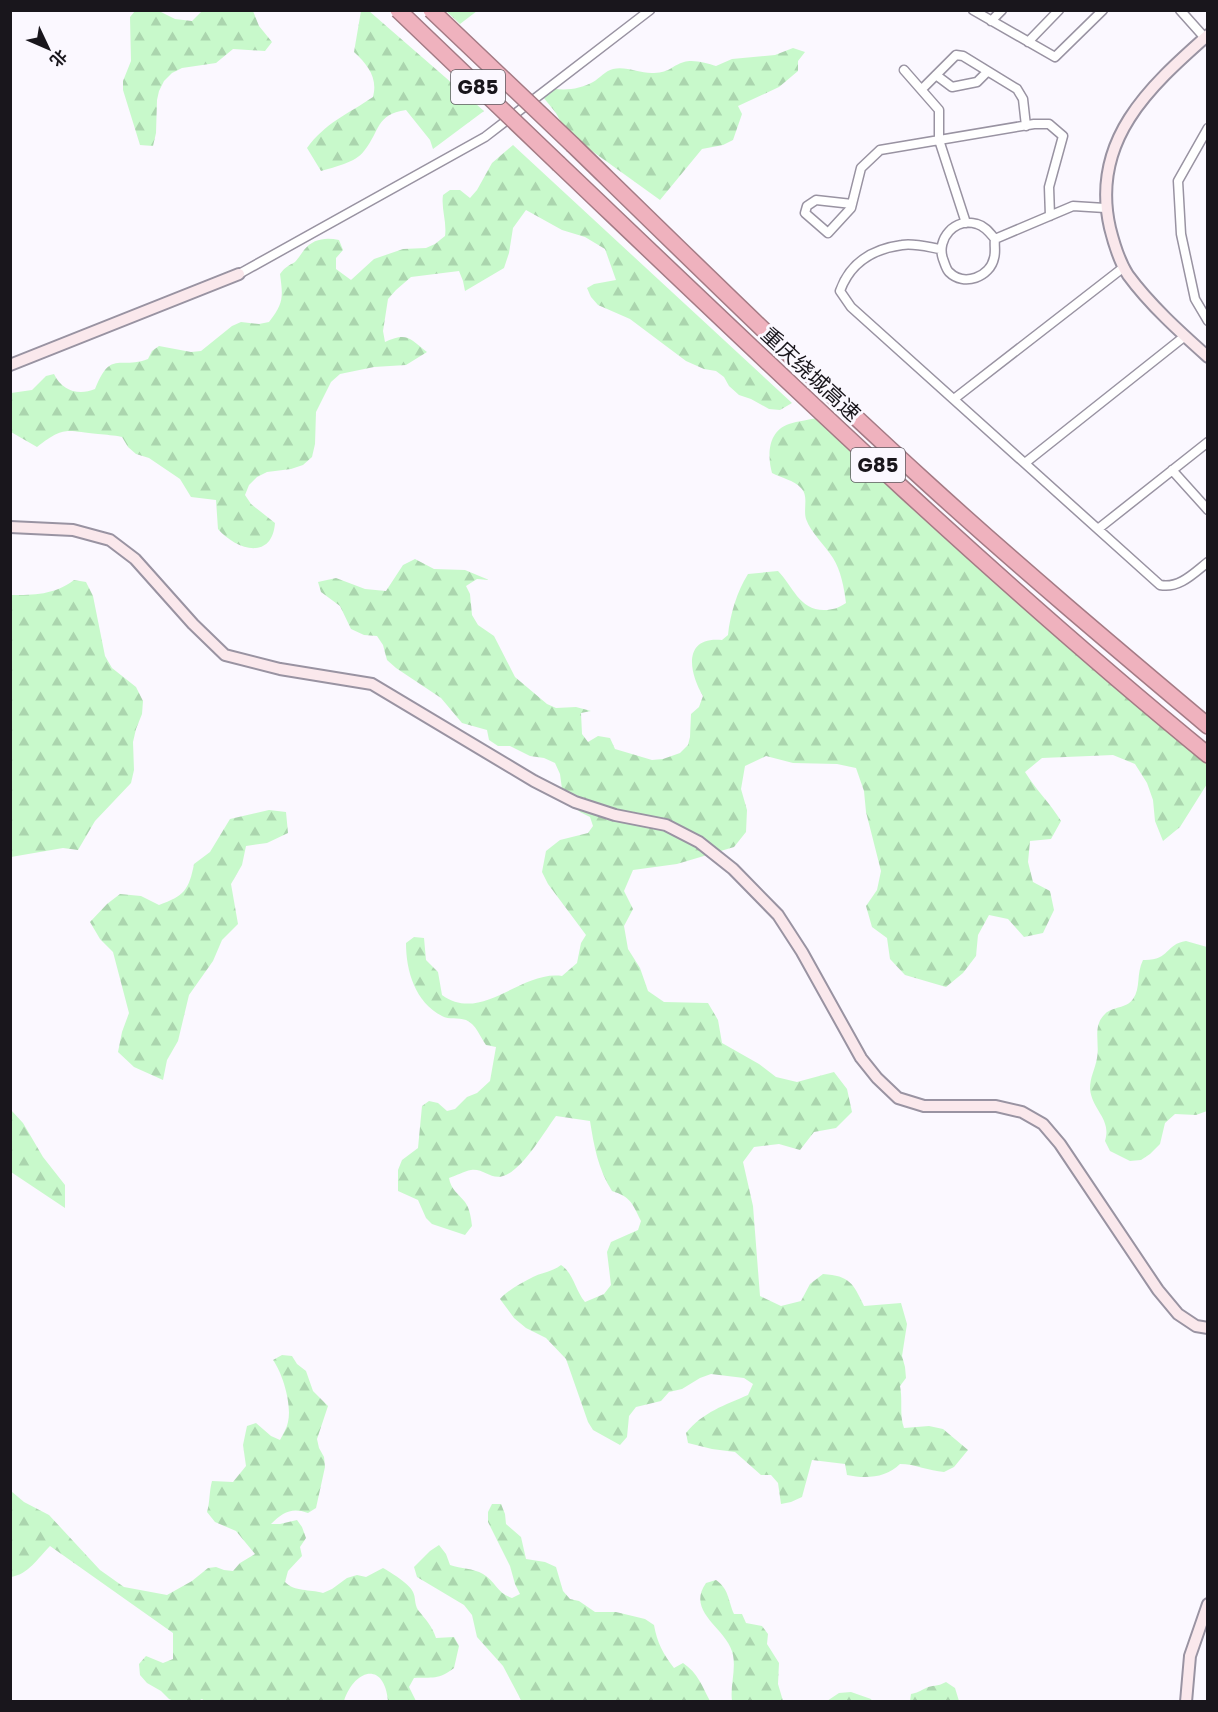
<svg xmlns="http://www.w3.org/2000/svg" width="1218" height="1712" font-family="Poppins,'Noto Sans SC',sans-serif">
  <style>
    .forest { fill: url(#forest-firs) }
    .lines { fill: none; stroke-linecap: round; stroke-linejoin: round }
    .street-casing { stroke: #9993a2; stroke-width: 11 }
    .secondary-casing { stroke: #9993a2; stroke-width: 14 }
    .highway-casing { stroke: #a47b85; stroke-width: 18 }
    .street { stroke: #fff; stroke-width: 8 }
    .secondary { stroke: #fae8ec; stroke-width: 10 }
    .highway { stroke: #efb2be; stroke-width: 15 }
    .highway-bridge-casing { stroke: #a47b85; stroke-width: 18; stroke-linecap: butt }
    .highway-bridge { stroke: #efb2be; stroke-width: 15 }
    .labels { text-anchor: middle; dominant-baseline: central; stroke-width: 6; stroke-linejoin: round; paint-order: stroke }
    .shield { fill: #fbf8ff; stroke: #5d5a60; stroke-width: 1.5 }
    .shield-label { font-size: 20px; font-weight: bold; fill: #19161c }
    .street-label { font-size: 21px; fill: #19161c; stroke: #fbf8ff }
  </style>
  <defs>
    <pattern id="forest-firs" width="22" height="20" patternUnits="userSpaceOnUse" patternTransform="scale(1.5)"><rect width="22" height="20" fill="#c8f9cb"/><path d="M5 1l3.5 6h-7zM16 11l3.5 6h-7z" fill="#abd5ae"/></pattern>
  </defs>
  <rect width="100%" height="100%" fill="#fbf8ff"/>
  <path class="forest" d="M 135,11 L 159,11 L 175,19 L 192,21 L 202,11 L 253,11 L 259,26 L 272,42 L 265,51 L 233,49 L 216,63 L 182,68 L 172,73 L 164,81 L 159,91 L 157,100 L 156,133 L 153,146 L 140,145 L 123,90 L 123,81 L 131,61 L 130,17 Z
    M 361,11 L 369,11 L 484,111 L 433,149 L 430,140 L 406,110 C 375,115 381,130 364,151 C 355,163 334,167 321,171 L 307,148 C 325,123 348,114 373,97 C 378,78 368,65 354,52 Z
    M 446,11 L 477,11 L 460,24 Z
    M 793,48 L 805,52 L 798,61 L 798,71 L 779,87 L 738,106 L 742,114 L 733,140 L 723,145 L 702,149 L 660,200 L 567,133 L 556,113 L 543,97 L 544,86 C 560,92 578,90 593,82 C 600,78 605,71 613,69 C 627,66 641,74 654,73 C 671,72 671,66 684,62 C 693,59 707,63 716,66 L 732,59 L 775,55 Z
    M 513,145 L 792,403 L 780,410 L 769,409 L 751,399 L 739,395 L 729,386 L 724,377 L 716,371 L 704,369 L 686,361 L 630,319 L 598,305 L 591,297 L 587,288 L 594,284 L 616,280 L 605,249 L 585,237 L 562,230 L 526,210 L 513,228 L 509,253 L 504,268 L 465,291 L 463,281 L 459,271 L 411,277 L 396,290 L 388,299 L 383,331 L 385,342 C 407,332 409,338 427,352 L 406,365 L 374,367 L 340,374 L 331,382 L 316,412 L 315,444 L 312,457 L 303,465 L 291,469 L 267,472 L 257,477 L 249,485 L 245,495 L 251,504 L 275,523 C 272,561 236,550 218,529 L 216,500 L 191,497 L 180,479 L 149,458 L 136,454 L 128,447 L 122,437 C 113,435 107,435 98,434 C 66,431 65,425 37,447 L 11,432 L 11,393 L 32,390 L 46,376 L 54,374 C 62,391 79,396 95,389 C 111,349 119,370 148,359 L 152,351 L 159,346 L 191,352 L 201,351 L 232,326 L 241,322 L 259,324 L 269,322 C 284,303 283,297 280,274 C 285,267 288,266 295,262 C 298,259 301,254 304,250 C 313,239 325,237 339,240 L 343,250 L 336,258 L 336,269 L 351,280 L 374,259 L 403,249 L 426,248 L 435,244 L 445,236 C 447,222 441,209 443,195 L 450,190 L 460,190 L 470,198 L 477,190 L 492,163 Z
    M 817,418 L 1207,763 L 1207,784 L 1180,827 L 1163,841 L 1155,821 L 1153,800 L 1147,783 L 1135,764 L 1113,755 L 1042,758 L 1025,772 C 1036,790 1050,803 1061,821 L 1051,839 L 1030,841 L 1028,862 L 1033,882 L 1050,891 L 1054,910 L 1043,933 L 1024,937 L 1008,919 L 989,915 L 978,935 L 976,956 L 963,973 L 946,987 L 905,975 L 890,959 L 887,938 L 872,927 L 866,906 L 877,890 L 881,871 L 866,812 L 864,791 L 856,768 L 837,764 L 793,763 L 766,756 L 745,766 L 741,789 L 747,810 L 746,832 L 734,847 L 677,864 L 633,870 L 624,891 L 633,909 L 624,926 L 628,949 L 640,968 L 648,991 L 664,1002 L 708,1003 L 718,1020 L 722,1043 L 759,1064 L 776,1077 L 797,1082 L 834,1072 L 847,1089 L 852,1112 L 836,1128 L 814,1132 L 800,1150 L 779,1144 L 754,1147 L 743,1162 L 753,1206 L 760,1296 L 781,1306 L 801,1301 L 810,1284 L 823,1274 C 850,1276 853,1283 864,1306 L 901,1303 L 907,1324 L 902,1356 L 905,1367 L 906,1378 L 900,1386 C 903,1401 899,1414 904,1428 L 929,1426 L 943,1429 L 968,1450 L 954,1467 L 944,1472 C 929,1471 915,1464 900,1464 C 886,1478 866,1479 847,1475 L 845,1464 L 812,1460 L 802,1497 L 791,1502 L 781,1504 L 778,1483 L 771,1475 L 761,1475 L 735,1452 L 712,1449 L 688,1443 L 686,1433 C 703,1412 725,1405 748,1395 L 753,1384 L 744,1378 L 711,1374 L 700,1378 L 682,1389 L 669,1392 L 661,1401 L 636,1407 L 629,1416 L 627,1437 L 620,1445 L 593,1430 L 588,1422 L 566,1359 L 546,1338 L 526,1328 L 514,1318 L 500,1299 C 509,1289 522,1283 533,1277 C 543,1272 552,1272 561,1265 C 574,1274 575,1290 585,1302 L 604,1294 L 611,1285 L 607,1252 L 611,1242 L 638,1230 L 641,1221 C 632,1203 631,1197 612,1191 C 598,1169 594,1146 590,1121 L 556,1116 C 544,1132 522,1171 503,1176 C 491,1180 483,1168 471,1170 C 464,1171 456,1176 449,1178 C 451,1190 458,1193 465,1202 C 470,1209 471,1218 472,1226 L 465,1235 L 432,1224 L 426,1218 L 418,1200 L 398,1191 L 398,1170 L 402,1160 L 418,1148 L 422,1106 L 429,1101 L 438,1103 L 447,1111 L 455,1109 L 467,1097 L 477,1093 L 490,1081 L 496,1047 L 486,1045 C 480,1037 476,1024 466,1020 C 458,1017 449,1020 442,1016 C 415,1002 406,971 406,943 L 414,937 L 424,938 L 426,960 L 438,972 L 442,995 C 482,1024 521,970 562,976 L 577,963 L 581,943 L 586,935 L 548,884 L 542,872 L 546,851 L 560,840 L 588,833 L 593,826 L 590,817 L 580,812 L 563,796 L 560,774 L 555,763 L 544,758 L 530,756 L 510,746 L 498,746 L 489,740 L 487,730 L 462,723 L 441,698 L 396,668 L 387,660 L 383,645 L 377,636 L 364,635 L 351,629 L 340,606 L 321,592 L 318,582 L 336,578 L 365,589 L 386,591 L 403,565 L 415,559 L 434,569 L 465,570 L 489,580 L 477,579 L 466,586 L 470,594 L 472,615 L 478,625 L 494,636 L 515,677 L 547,704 L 556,708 L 576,707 L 591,711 L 581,713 L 582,734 L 588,742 L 598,736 L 610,738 L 615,749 L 652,760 L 663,759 L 680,753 L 688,745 L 690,737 L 691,714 L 699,707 L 703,696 C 689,673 682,636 722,640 L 728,635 C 730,615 737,591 748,574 L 778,571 C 793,586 799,610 824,610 C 833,610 838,608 846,603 C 844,587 841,571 833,558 C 825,545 811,533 806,519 C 803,509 809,496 801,488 C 794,480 781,478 772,473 C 767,455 768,431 789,424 C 798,421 808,420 817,418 Z
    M 74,580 L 86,582 L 93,596 L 105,656 L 112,668 L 136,687 L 143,701 L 142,714 L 136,729 L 133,742 L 134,770 L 131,783 L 95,821 L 78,850 L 63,848 L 11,857 L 11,595 C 34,595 54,595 74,580 Z
    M 269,810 L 286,812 L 288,833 L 267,843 L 246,846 L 242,865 L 231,884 L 238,924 L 222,940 L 213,961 L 189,995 L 178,1041 L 167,1060 L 163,1080 L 134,1067 L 118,1052 L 122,1032 L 129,1013 L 113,952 L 100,939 L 90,922 L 107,904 L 120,894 L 141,896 L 159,905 C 184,896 189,890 194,864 L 210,852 L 230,819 Z
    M 1186,941 L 1207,947 L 1207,1111 L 1196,1115 L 1175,1114 L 1165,1123 L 1160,1144 L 1150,1154 L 1141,1160 L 1130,1161 L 1110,1151 L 1105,1141 C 1112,1119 1092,1110 1090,1089 C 1090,1076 1095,1070 1097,1058 C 1100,1043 1092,1026 1105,1014 C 1113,1006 1126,1009 1133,999 C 1141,988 1136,974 1143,960 C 1170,961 1165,944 1186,941 Z
    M 11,1110 L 23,1123 L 43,1157 L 65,1185 L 65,1208 L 11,1172 Z
    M 282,1355 L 292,1356 L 297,1364 L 306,1371 L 313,1391 L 328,1406 L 317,1439 L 319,1448 L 324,1457 L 325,1467 L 316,1508 L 308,1513 C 292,1507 283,1512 271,1524 L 280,1524 L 297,1520 L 302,1527 L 306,1538 L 300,1547 L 302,1556 L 288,1571 L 285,1582 C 295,1592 309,1589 323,1593 L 332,1589 L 347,1578 L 357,1575 L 366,1577 L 383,1568 C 390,1572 410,1584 413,1592 C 416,1598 414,1603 418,1610 C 426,1620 432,1626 436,1638 L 454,1637 L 459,1646 L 454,1668 C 439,1680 432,1677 414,1678 L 409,1687 L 416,1701 L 388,1701 C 384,1660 354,1670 344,1701 L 206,1702 L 202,1699 L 196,1702 L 174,1701 L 169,1699 L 161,1691 L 147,1683 L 140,1675 L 139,1664 L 146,1656 L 163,1663 L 173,1659 L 173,1633 L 50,1546 C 37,1559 29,1574 11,1577 L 11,1491 L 24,1502 L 49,1515 L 100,1570 L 124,1587 L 167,1595 L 192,1581 L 208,1568 L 216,1567 L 224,1570 L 233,1571 L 240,1563 L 255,1554 L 236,1531 L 215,1522 L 207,1512 C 210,1502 209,1492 212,1481 L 233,1482 L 246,1466 L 243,1445 L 247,1426 L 256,1423 L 271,1436 L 280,1440 C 283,1434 287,1428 288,1422 C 292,1405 283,1374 273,1360 Z
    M 492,1504 L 501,1504 L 505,1514 L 506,1524 L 521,1537 L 526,1559 L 545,1562 L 556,1567 L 563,1591 L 570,1599 L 579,1601 L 595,1612 L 616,1612 L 645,1619 L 654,1625 C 657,1642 663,1654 674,1668 L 683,1663 C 698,1673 702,1686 710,1701 L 521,1700 L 503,1666 L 477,1637 L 472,1615 L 464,1605 L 417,1577 L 414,1567 L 430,1551 L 439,1545 L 446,1554 L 450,1565 C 461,1569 473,1568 483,1574 C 495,1581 498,1594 512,1598 L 520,1594 L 515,1584 L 510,1566 L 488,1522 L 488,1512 Z
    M 716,1580 C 729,1589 728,1600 734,1614 L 742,1614 L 746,1623 L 762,1626 L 768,1634 L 767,1644 L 779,1663 L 778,1684 L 783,1701 L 732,1701 C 730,1686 736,1670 733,1655 C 728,1628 685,1613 706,1583 Z
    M 946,1682 L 955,1688 L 959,1701 L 910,1701 L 911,1694 C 917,1693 920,1691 926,1688 C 932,1685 937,1687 946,1682 Z
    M 851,1692 L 871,1699 L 872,1701 L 827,1701 L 839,1693 Z"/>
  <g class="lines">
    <defs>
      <path id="street" d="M 973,10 L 1055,57 L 1103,10
        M 1180,10 L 1205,38
        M 991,21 L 1002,10
        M 1028,42 L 1059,10
        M 904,70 L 939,110 L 939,140 L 966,223
        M 936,75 L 952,87 L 977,82 L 987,72
        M 923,88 L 956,55 L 963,56 L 1017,89 L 1023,99 L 1026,126
        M 1208,128 L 1178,181 L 1181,234 L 1195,299 L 1208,321
        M 852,204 L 816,200 L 807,206 L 805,213 L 828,233 L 851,208 L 861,168 L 880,150 L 1034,124 L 1049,124 L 1063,136 L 1049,187 L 1050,216
        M 995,239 C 994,245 996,252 994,258 C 990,277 964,287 949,272 C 946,269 945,264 943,259 C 936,239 955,217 977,224 C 985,226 990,233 995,239 L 1073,206 L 1105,208
        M 940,249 C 928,247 914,243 902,245 C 872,249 850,263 840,291 L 851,307 L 1160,585 C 1179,589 1194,573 1208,562
        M 239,274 L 485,137 L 650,10
        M 954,399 L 1124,267
        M 1025,463 L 1185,336
        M 1172,470 L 1208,510
        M 1098,529 L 1208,442"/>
      <path id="secondary" d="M 1208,35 C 1149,87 1090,141 1110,228 C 1114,244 1119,261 1128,275 C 1150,305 1180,332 1208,357
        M 10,365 L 239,274
        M 10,527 L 73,530 L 110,540 L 135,559 L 193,624 L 225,655 L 280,669 L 372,684 L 534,781 L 575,802 L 615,815 L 666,825 L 699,842 L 733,869 L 778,915 L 802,952 L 861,1058 L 877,1078 L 898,1098 L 924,1106 L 996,1106 L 1022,1112 L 1043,1124 L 1060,1144 L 1158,1290 L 1178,1314 L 1196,1326 L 1208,1328
        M 1186,1702 L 1190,1656 L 1208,1604"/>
      <path id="highway" d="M 573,145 C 690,259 806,373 927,483 C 1018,566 1113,646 1208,726
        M 559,164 C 770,365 981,569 1208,755"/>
    </defs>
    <use href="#street" class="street-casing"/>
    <use href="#secondary" class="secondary-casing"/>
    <use href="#highway" class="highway-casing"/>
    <use href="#street" class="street"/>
    <use href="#secondary" class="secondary"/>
    <use href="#highway" class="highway"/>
    <defs>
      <path id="highway-bridge" d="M 398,10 L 559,164
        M 431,10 L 573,145"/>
    </defs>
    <use href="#highway-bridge" class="highway-bridge-casing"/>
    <use href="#highway-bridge" class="highway-bridge"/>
  </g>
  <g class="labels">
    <g class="shield">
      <rect x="451" y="70" width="54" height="34" rx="4.5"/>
      <rect x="851" y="448" width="54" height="34" rx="4.5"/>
    </g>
    <g class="shield-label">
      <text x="478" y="87">G85</text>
      <text x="878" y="465">G85</text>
    </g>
    <g class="street-label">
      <text transform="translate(811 374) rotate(43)">重庆绕城高速</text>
    </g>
  </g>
  <rect width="1218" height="1712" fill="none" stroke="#19161c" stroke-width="24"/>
  <g transform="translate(48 48) rotate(134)" stroke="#fbf8ff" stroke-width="4.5" paint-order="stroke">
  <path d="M0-4.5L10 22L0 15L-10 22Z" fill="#19161c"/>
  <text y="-9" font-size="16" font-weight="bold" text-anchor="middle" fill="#19161c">北</text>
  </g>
</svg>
